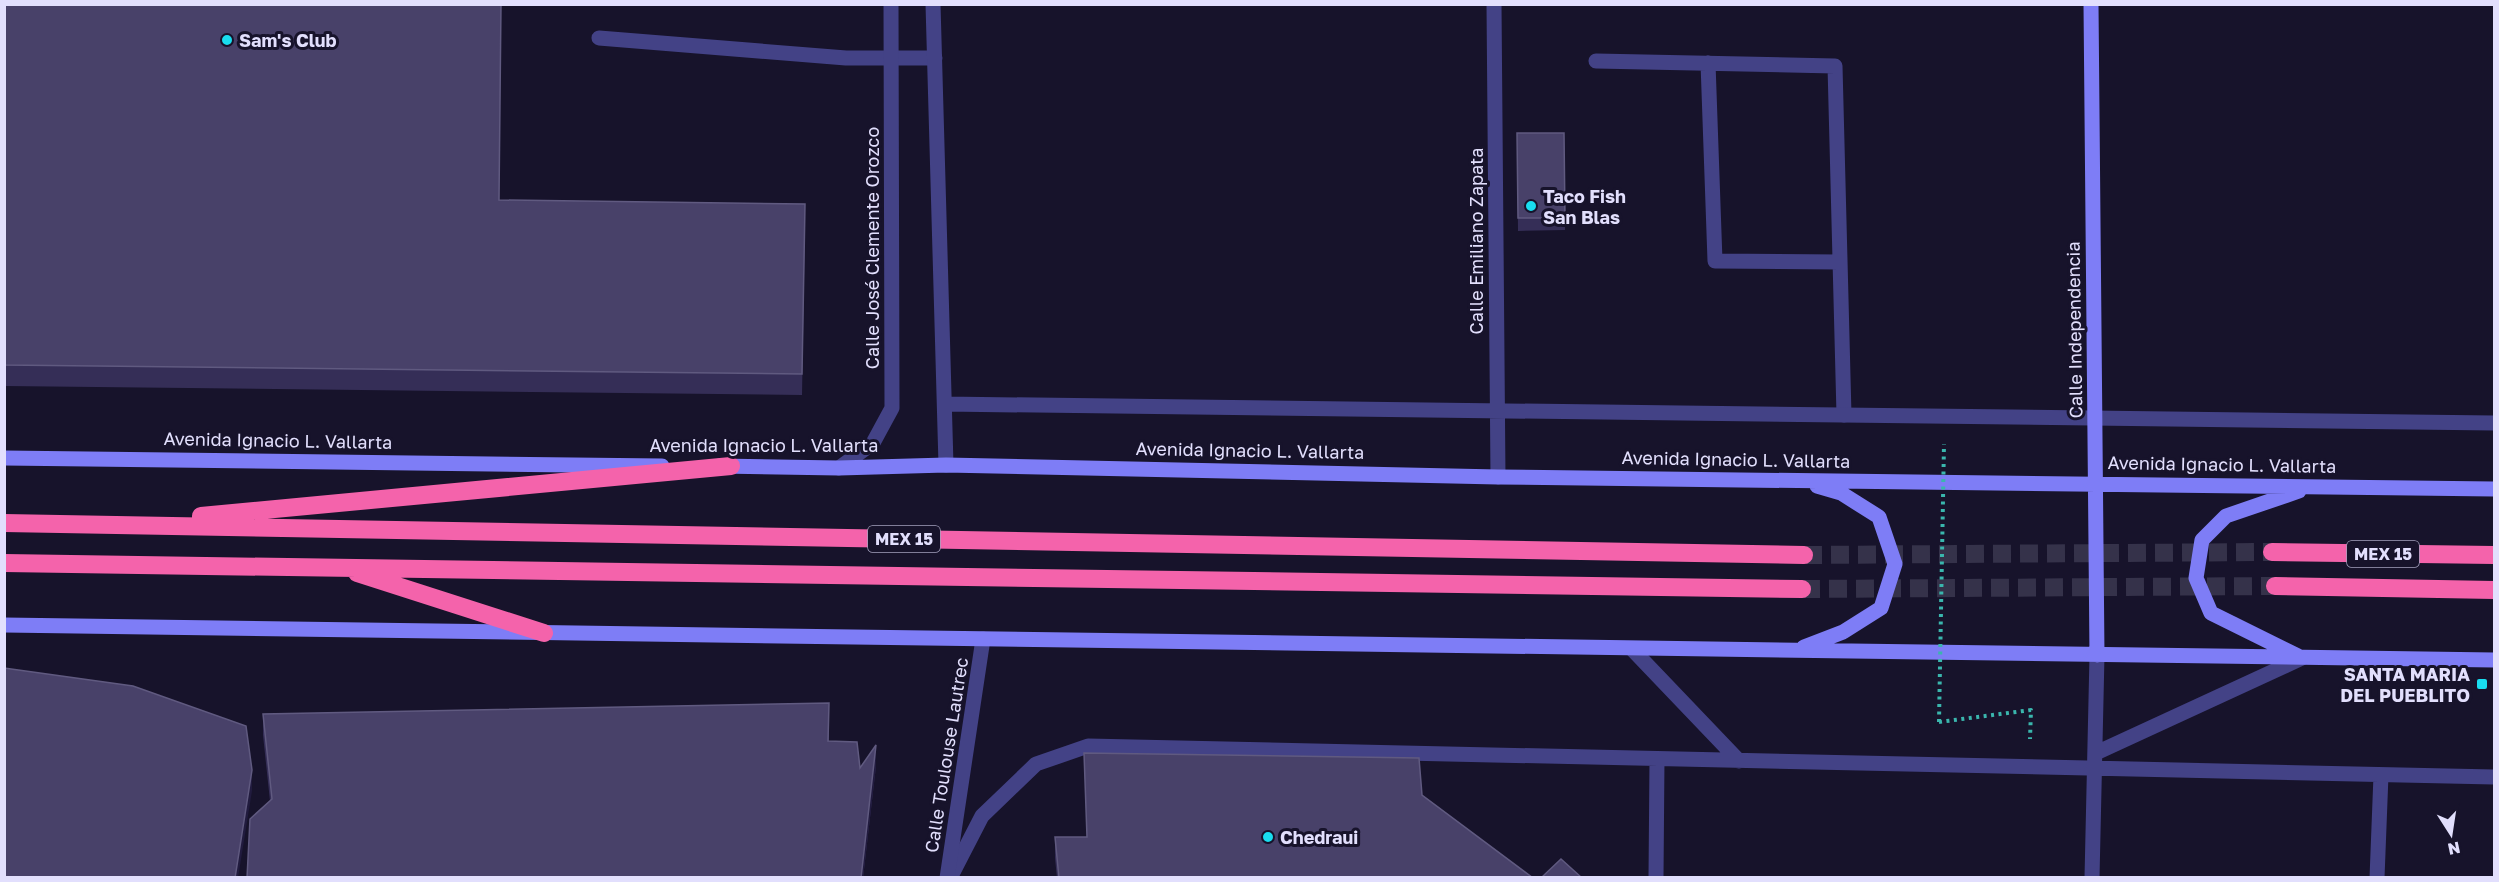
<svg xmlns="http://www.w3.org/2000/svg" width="2499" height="882" font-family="'Golos Text',sans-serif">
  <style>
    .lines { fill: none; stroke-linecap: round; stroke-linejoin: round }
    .highway-tunnel { stroke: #35324a; stroke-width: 18; stroke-dasharray: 18 9; stroke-linecap: butt }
    .path { stroke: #3ab6ad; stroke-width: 4; stroke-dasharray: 3 4.5; stroke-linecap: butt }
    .lane { stroke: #434286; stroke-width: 15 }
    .street { stroke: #434286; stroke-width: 15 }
    .secondary { stroke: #7e7df6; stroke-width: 15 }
    .highway { stroke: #f463ab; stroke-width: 18 }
    .path-bridge { stroke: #3ab6ad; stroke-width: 4; stroke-dasharray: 3 4.5; stroke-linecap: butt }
    .wall { fill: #352e57 }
    .shaded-wall { fill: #211b3e }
    .building { fill: #484169; stroke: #605a80; stroke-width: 1.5 }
    .poi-dot { fill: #19ddef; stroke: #17132b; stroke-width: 2 }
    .labels { text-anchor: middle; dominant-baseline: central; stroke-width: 6; stroke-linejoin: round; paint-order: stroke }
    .shield { fill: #17132b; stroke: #a5a2be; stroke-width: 1.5 }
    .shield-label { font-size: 16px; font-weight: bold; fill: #e2dffd }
    .poi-label { font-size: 18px; font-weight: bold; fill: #e2dffd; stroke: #17132b; text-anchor: start }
    .street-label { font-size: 18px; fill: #e2dffd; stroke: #17132b }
  </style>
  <rect width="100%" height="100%" fill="#17132b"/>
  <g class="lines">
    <path class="highway-tunnel" d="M 1804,555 L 2272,552
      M 1802,589 L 2275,586"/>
    <path class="path" d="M 1939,722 L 2031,710 L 2030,739"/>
    <path class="lane" d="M 599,38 L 846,58 L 935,58
      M 1596,61 L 1835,66 L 1844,415
      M 1708,63 L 1715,261 L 1840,262
      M 1632,649 L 1739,761
      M 2096,753 L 2302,658
      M 950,878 L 982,816 L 1036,764 L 1088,746 L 2494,777
      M 1656,878 L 1657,759
      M 2092,878 L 2097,655
      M 2377,878 L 2381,775"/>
    <path class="street" d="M 933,4 L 946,465
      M 1494,4 L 1498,477
      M 945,404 L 2494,423
      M 839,468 L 873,443 L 892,408 L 891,4
      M 947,878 L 983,639"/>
    <path class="secondary" d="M 2091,4 L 2097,655
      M 4,458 L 662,466
      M 719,466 L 839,468 L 946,465 L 1498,477 L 2494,489
      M 4,625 L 2494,660
      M 1804,647 L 1843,632 L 1881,608 L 1895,564 L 1879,517 L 1841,493 L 1817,486
      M 2298,656 L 2211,613 L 2196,578 L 2202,540 L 2226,516 L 2299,491"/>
    <path class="highway" d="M 201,516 L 731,466
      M 4,523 L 1804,555
      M 2272,552 L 2494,555
      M 4,563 L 1802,589
      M 357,573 L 544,633
      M 2275,586 L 2494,590"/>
    <path class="path-bridge" d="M 1939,722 L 1944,444"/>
  </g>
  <path class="wall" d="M 4,4 L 499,200 L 805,225 L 802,395 L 4,386 Z
    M 1517,133 L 1564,133 L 1565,230 L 1518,231 Z
    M 829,703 L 829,741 L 857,742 L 860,768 L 876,745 L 876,766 L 863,878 L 247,878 L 250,819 L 270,801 L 263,735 L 263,714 Z
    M 1084,753 L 1422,795 L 1533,878 L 1057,878 L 1055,858 L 1055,837 L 1087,837 Z"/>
  <path class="shaded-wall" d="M 876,745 L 876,766 L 863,878 L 861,878 Z
    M 252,770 L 252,791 L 238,878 L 235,878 Z"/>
  <path class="building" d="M 4,4 L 501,4 L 499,200 L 805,204 L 802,374 L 4,365 Z
    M 1517,133 L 1564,133 L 1565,218 L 1518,218 Z
    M 4,668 L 133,686 L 246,726 L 252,770 L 235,878 L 4,878 Z
    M 829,703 L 828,741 L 857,742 L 860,768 L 876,745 L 861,878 L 247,878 L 250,819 L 272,799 L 263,714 Z
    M 1084,753 L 1419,758 L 1422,795 L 1533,878 L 1059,878 L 1055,837 L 1087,837 Z
    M 1561,859 L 1582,878 L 1541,878 Z"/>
  <g class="poi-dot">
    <circle cx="227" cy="40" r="6"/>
    <circle cx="1531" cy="206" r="6"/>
    <rect x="2476" y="678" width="12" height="12" rx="3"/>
    <circle cx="1268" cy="837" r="6"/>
  </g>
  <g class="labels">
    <g class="shield">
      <rect x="868" y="526" width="72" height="26" rx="4.5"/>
      <rect x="2347" y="541" width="72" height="26" rx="4.5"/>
    </g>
    <g class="shield-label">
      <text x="904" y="539">MEX 15</text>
      <text x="2383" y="554">MEX 15</text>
    </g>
    <g class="poi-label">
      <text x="239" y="40">Sam's Club</text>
      <text x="1543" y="196">Taco Fish<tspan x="1543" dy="21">San Blas</tspan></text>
      <text x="2470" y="674" text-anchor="end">SANTA MARIA<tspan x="2470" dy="21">DEL PUEBLITO</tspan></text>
      <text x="1280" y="837">Chedraui</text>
    </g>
    <g class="street-label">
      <text transform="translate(1476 241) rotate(-90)">Calle Emiliano Zapata</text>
      <text transform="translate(872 248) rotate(-90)">Calle José Clemente Orozco</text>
      <text transform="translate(2074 330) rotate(-91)">Calle Independencia</text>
      <text transform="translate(278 440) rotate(1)">Avenida Ignacio L. Vallarta</text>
      <text x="764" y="445">Avenida Ignacio L. Vallarta</text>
      <text transform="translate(1250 450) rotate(1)">Avenida Ignacio L. Vallarta</text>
      <text transform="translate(1736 459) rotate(1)">Avenida Ignacio L. Vallarta</text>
      <text transform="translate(2222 464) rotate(1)">Avenida Ignacio L. Vallarta</text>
      <text transform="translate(946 755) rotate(-81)">Calle Toulouse Lautrec</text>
    </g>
  </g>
  <rect width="2499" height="882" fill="none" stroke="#e2dffd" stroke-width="12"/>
  <g transform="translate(2451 834) rotate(168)" stroke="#17132b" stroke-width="4.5" paint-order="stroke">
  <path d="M0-4.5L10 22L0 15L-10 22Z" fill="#e2dffd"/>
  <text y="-9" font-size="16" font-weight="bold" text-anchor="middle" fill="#e2dffd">N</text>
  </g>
</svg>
